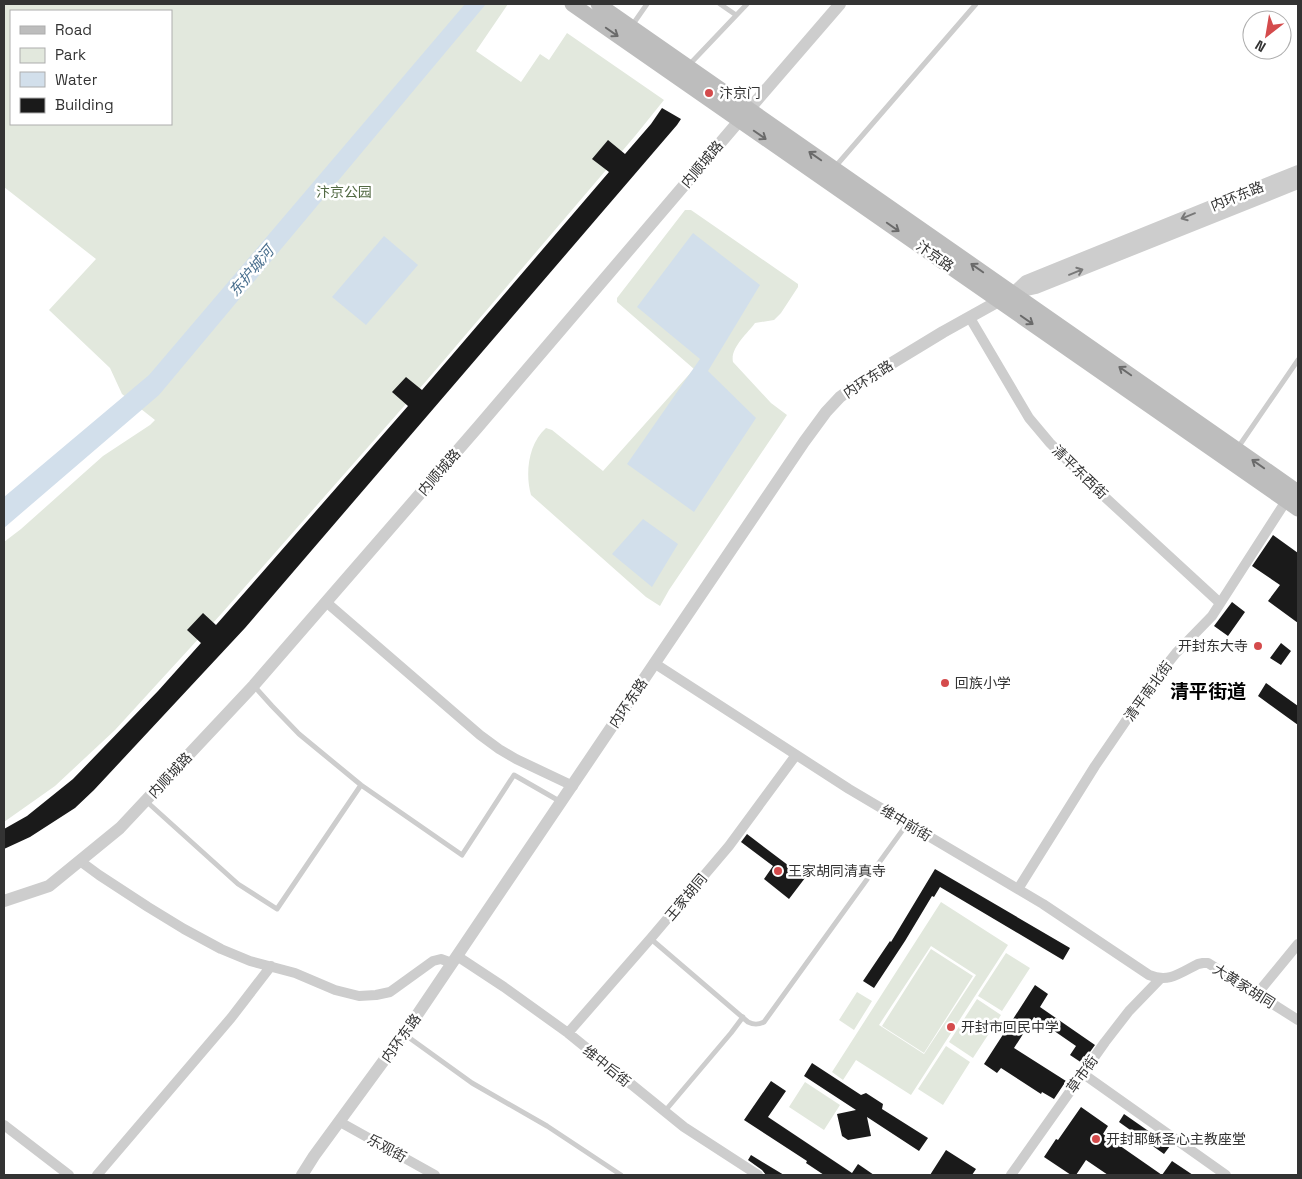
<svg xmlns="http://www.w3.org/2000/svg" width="1302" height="1179" font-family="'Space Grotesk','Noto Sans SC',sans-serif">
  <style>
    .green { fill: #e2e8dd; fill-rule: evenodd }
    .water { fill: #d2dfeb }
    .building { fill: #1a1a1a }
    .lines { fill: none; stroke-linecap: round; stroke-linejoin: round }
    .service { stroke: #cdcdcd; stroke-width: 5 }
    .minor { stroke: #cdcdcd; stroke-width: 10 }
    .tertiary { stroke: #cdcdcd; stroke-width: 12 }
    .secondary { stroke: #bdbdbd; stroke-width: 15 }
    .oneway { stroke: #6a6a6a }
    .oneway2 { stroke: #787878 }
    .poi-dot { fill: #d44b4c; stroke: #fff; stroke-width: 2 }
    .labels { text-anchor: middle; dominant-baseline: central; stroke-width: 5; stroke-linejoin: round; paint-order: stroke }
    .poi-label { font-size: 14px; fill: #333; stroke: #fff; text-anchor: start }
    .street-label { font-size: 14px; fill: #333; stroke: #fff }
    .park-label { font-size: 14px; fill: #536a44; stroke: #fff }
    .water-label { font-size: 15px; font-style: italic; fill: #486e8d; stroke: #fff }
    .district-label { font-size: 19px; font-weight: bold; fill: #000; stroke: #fff }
  </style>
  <rect width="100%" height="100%" fill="#fff"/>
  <path class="green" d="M 4,4 L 508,4 L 476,51 L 521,82 L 540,54 L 549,60 L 567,33 L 664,100 L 635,136 L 427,380 L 222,613 L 115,730 L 55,786 L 4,822 L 4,542 L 21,529 L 103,456 L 150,425 L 155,420 L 122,394 L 110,368 L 49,310 L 96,259 L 4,187 ZM 11,11 L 171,11 L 171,124 L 11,124 Z
    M 685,210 L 691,210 L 798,284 L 798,287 L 781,313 L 774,320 L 755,323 C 747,334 730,348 733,362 L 771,403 L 787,415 L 669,590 L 660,606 L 646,597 L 531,495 C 525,474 528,444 546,428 L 552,430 L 603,471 L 694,369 L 617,302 L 617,298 Z
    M 941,902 L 1008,945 L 911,1095 L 856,1060 L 843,1080 L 832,1072 ZM 931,946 L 976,975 L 924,1054 L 879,1025 Z
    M 931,949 L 973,976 L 924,1053 L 882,1026 Z
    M 1006,953 L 1030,968 L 1002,1011 L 978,996 Z
    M 857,992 L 872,1001 L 854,1030 L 839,1020 Z
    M 977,999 L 1001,1015 L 973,1058 L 949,1042 Z
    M 946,1046 L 970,1062 L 943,1105 L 918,1089 Z
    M 805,1082 L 840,1105 L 824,1130 L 789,1107 Z"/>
  <path class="water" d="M 465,4 L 486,4 L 159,395 L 4,528 L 4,497 L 149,375 Z
    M 693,233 L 760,285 L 708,371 L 756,418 L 694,512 L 627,464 L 700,359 L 637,307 Z
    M 384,236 L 418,265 L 366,325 L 332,297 Z
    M 643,519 L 678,544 L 652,587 L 612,554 Z"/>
  <path class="building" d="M 662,108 L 681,119 L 677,125 L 245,628 L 94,790 L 75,808 L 30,837 L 4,849 L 4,829 L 27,816 L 73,779 L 158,691 L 201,643 L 187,630 L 203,613 L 216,625 L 408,406 L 392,392 L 406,377 L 422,390 L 609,172 L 592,159 L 608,140 L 625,154 L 651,124 Z
    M 1273,535 L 1298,553 L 1298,623 L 1268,601 L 1280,585 L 1252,566 Z
    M 1232,602 L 1245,612 L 1228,636 L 1214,626 Z
    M 1281,643 L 1291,651 L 1281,665 L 1270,658 Z
    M 1266,683 L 1298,706 L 1298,725 L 1258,696 Z
    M 747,834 L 805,878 L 789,899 L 764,879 L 773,866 L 741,842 Z
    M 935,869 L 1070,948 L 1063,960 L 940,887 L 934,897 L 932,896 L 905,941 L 874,988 L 863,981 L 890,941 L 891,942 Z
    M 1035,985 L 1048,994 L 1040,1007 L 1095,1045 L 1082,1063 L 1070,1055 L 1076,1046 L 1034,1017 L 1014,1048 L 1066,1081 L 1054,1099 L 1042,1092 L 1041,1094 L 1001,1068 L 997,1073 L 984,1064 Z
    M 812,1063 L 861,1095 L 866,1093 L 883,1104 L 882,1109 L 928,1138 L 919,1151 L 867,1117 L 871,1136 L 848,1140 L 842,1136 L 837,1114 L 856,1110 L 804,1076 Z
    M 771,1081 L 786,1091 L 768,1117 L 852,1173 L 858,1164 L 874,1175 L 824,1175 L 806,1163 L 807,1161 L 744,1120 Z
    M 1081,1107 L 1108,1126 L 1103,1134 L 1162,1175 L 1172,1161 L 1193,1175 L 1108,1175 L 1086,1160 L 1076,1175 L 1071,1175 L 1044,1157 L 1056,1139 L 1058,1140 Z
    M 1124,1114 L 1170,1146 L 1164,1154 L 1119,1122 Z
    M 946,1150 L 976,1169 L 972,1175 L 930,1175 Z
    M 751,1155 L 784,1175 L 766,1175 L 762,1170 L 748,1160 Z"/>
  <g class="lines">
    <path class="service" d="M 720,4 L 736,15
      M 631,27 L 647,4
      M 688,66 L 747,4
      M 835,167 L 976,4
      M 1237,449 L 1298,360
      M 254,686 L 272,706 L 299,734 L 361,785 L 462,855 L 514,775 L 561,802
      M 146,801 L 238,884 L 277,909 L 361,785
      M 651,939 L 748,1022 C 754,1025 758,1025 764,1022 L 907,824
      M 404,1034 L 472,1083 L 547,1126 L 621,1175
      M 665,1111 L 731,1033 L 743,1017"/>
    <path class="minor" d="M 970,318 L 1029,418 L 1050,443 L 1095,488 L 1220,603
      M 326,602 L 480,735 L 499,749 L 516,759 L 573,786
      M 654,663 L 849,789 L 1043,904 L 1149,975 C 1169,983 1180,973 1198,964 L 1203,963 L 1208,963 L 1298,1020
      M 80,861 L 99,875 L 148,907 L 184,929 L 221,949 L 250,961 L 295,973 L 335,990 L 359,996 L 376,995 L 390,992 L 433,961 L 441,959 L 452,963
      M 1018,889 L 1095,766 L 1149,687 L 1176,653 L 1212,616 L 1286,501
      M 457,956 L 504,987 L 568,1033 L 684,1127 L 758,1175
      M 1257,994 L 1298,944
      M 568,1033 L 651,938 L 729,846 L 796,755
      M 1082,1073 L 1226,1175
      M 340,1122 L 435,1175
      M 4,1125 L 69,1175
      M 97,1175 L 231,1018 L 271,966
      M 1011,1175 L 1105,1042 L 1129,1011 L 1160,979"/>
    <path class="tertiary" d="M 1013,293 L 1036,288 L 1298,183
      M 4,901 L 49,886 L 120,828 L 254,685 L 478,427 L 739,121 L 840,4
      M 302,1175 L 314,1156 L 415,1018 L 804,442 L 826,412 L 840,397 L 859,383 L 943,332 L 1013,293 L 1026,281 L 1298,171"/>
    <path class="secondary" d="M 572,4 L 1298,509
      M 598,4 C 831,168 1065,329 1298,492"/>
  </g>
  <defs><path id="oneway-shaft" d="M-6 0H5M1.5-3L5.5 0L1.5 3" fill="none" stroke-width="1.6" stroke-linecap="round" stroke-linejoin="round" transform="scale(1.25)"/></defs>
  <g class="oneway">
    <use href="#oneway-shaft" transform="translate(612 32) rotate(35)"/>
    <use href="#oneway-shaft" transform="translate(760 135) rotate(35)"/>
    <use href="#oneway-shaft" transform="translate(815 156) rotate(-145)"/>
    <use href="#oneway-shaft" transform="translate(893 227) rotate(35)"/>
    <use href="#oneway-shaft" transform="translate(977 268) rotate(-145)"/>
    <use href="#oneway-shaft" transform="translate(1027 320) rotate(35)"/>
    <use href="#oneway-shaft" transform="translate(1125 371) rotate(-145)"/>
    <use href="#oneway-shaft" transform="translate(1258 464) rotate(-145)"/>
  </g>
  <g class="oneway2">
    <use href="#oneway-shaft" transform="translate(1188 216) rotate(158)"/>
    <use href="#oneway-shaft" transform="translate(1076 272) rotate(-22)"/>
  </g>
  <g class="poi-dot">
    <circle cx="709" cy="93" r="5"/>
    <circle cx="1258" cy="646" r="5"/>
    <circle cx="945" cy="683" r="5"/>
    <circle cx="778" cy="871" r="5"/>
    <circle cx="951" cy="1027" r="5"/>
    <circle cx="1096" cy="1139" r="5"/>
  </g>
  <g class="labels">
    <g class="poi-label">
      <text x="719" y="93">汴京门</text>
      <text x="1248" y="646" text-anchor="end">开封东大寺</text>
      <text x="955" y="683">回族小学</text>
      <text x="788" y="871">王家胡同清真寺</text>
      <text x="961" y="1027">开封市回民中学</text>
      <text x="1106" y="1139">开封耶稣圣心主教座堂</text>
    </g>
    <g class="street-label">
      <text transform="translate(702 164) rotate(-50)">内顺城路</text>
      <text transform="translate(1237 196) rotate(-22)">内环东路</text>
      <text transform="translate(935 256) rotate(35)">汴京路</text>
      <text transform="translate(868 379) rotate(-33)">内环东路</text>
      <text transform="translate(439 472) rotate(-49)">内顺城路</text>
      <text transform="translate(1080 472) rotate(44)">清平东西街</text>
      <text transform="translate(1148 691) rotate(-54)">清平南北街</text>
      <text transform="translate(628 703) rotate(-56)">内环东路</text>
      <text transform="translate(170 775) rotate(-47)">内顺城路</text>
      <text transform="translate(906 823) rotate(31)">维中前街</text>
      <text transform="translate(686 897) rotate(-50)">王家胡同</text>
      <text transform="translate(1244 986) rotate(32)">大黄家胡同</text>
      <text transform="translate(401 1038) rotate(-54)">内环东路</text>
      <text transform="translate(607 1066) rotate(39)">维中后街</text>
      <text transform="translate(1082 1074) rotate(-54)">草市街</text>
      <text transform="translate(387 1148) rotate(29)">乐观街</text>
    </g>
    <g class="park-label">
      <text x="344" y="192">汴京公园</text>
    </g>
    <g class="water-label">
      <text transform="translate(251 271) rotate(-50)">东护城河</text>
    </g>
    <g class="district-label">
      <text x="1208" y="691">清平街道</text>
    </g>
  </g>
  <rect width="1302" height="1179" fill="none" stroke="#333333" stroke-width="10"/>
  <rect x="10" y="10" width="162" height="115" fill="#ffffff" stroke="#adadad"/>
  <rect x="20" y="26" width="25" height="8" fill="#bdbdbd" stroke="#adadad"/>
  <text x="55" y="35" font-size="15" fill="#333333">Road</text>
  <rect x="20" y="48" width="25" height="15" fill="#e2e8dd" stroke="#adadad"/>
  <text x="55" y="60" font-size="15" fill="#333333">Park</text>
  <rect x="20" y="72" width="25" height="15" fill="#d2dfeb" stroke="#adadad"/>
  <text x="55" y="85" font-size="15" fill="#333333">Water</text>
  <rect x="20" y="98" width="25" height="15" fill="#1a1a1a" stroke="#adadad"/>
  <text x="55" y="110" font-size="15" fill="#333333">Building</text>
  <g transform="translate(1267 35) rotate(211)"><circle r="24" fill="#ffffff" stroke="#adadad"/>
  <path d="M0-4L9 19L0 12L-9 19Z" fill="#d44b4c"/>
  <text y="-8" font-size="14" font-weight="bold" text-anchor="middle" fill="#333333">N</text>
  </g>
</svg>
